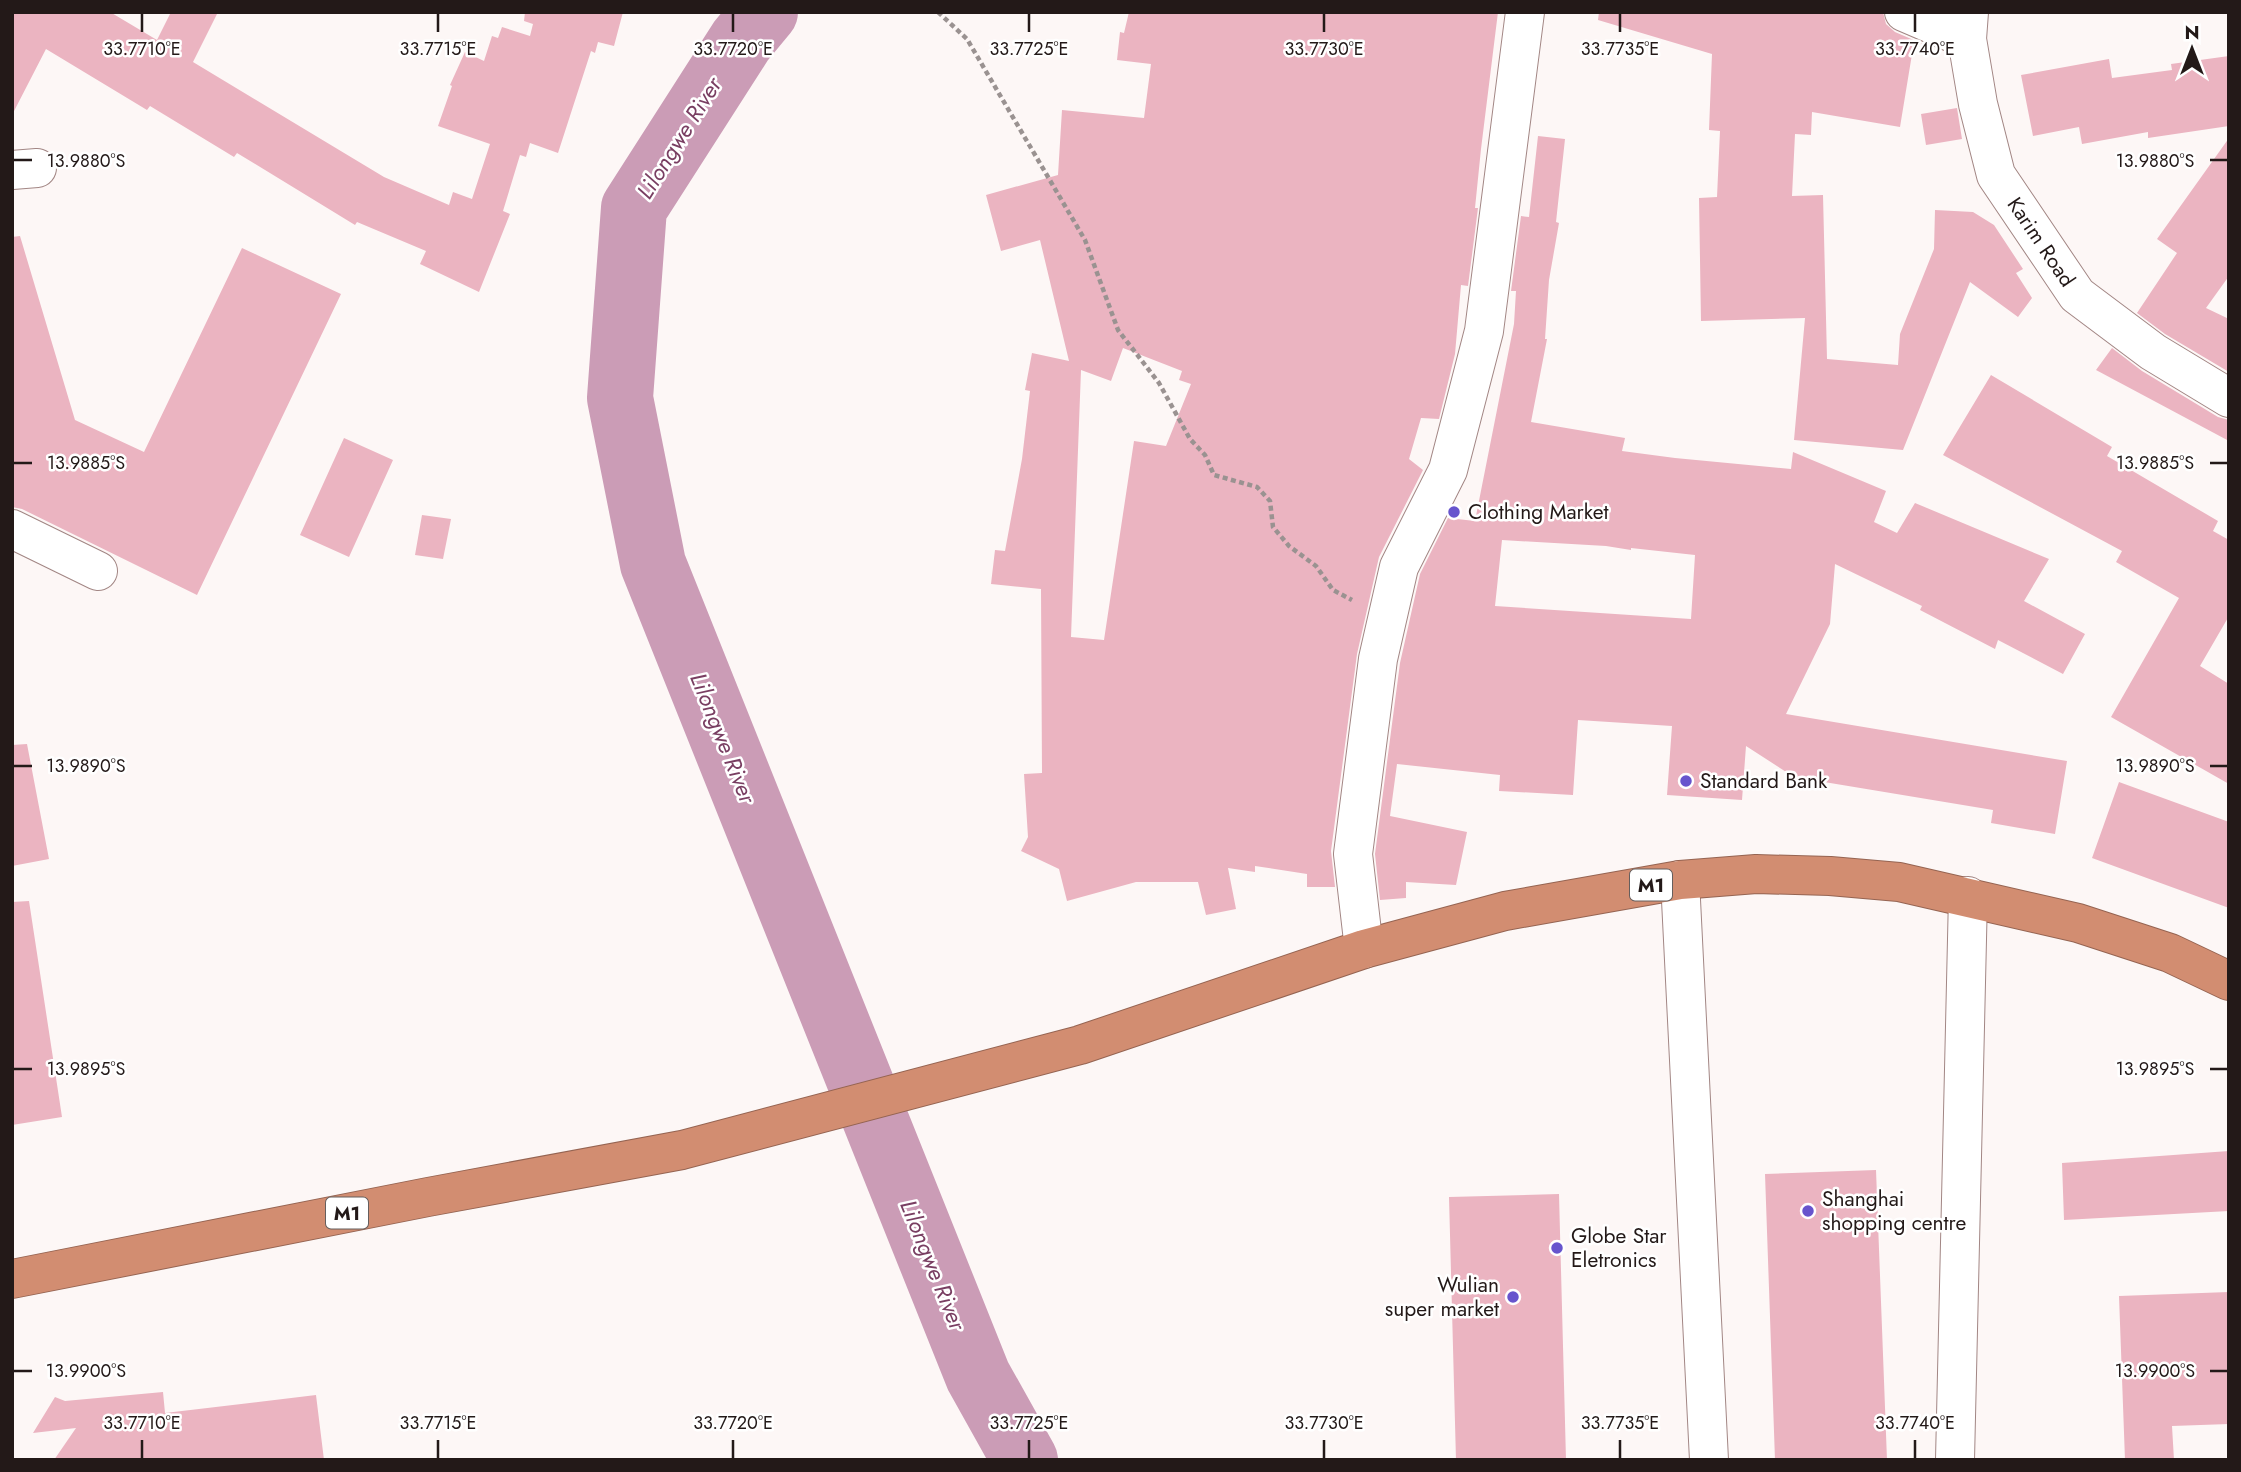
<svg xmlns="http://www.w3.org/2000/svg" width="2241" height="1472" font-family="Jost,sans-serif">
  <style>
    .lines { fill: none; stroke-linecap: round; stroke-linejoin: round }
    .river { stroke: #cb9cb6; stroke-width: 66 }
    .building { fill: #ebb4c1; fill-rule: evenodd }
    .minor-casing { stroke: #a28684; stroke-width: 40 }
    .highway-casing { stroke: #956452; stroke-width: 40 }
    .path { stroke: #9a9291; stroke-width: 4.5; stroke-dasharray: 5 3.5; stroke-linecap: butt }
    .minor { stroke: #fff; stroke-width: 38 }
    .highway { stroke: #d28d71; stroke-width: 38 }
    .ticks { fill: none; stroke: #231918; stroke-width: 2.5 }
    .poi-dot { fill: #6754cd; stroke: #fff; stroke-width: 2.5 }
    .labels { text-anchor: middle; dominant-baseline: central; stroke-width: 5; stroke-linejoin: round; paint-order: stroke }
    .shield { fill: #fff; stroke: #655e5d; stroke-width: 2 }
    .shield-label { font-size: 19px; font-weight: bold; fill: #231918 }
    .street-label { font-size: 21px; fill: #231918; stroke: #fff }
    .poi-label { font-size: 21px; fill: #231918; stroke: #fff; text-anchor: start }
    .water-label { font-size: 23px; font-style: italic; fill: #793e62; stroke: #fff }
    .ticks-label { font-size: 18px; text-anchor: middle; fill: #231918; stroke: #fff; stroke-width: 5; stroke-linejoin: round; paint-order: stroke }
  </style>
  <rect width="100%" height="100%" fill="#fdf7f6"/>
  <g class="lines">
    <path class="river" d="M 765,12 L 741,41 L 634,208 L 620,398 L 653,564 L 978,1376 L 1025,1460"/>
  </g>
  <path class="building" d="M 12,12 L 110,12 L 157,40 L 171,12 L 218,12 L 193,62 L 384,177 L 449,205 L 453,192 L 472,199 L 490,144 L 438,126 L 452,86 L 450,85 L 465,52 L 484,61 L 492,36 L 498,38 L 502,27 L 530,36 L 533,24 L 524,21 L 525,12 L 623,12 L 614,46 L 598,42 L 595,53 L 591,51 L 558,153 L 530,143 L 526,157 L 520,155 L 503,211 L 510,214 L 479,292 L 420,264 L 426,251 L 357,222 L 355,225 L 237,153 L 234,157 L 150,106 L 147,110 L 46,49 L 12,115 Z
    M 1129,12 L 1498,12 L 1481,149 L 1475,208 L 1478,208 L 1468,286 L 1461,285 L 1455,354 L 1439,419 L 1421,418 L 1409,459 L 1423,470 L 1379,557 L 1357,654 L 1331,851 L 1335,887 L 1307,887 L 1307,874 L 1255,866 L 1255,872 L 1228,868 L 1236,909 L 1206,915 L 1198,882 L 1136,882 L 1067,901 L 1059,869 L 1021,851 L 1028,837 L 1024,774 L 1042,773 L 1041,589 L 991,584 L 995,550 L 1005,551 L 1022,459 L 1030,391 L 1025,390 L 1032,353 L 1069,361 L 1040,240 L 1001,251 L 986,195 L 1058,175 L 1062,110 L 1144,118 L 1151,64 L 1117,60 L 1120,32 L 1124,33 ZM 1123,348 L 1182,371 L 1179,380 L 1191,384 L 1166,446 L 1134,441 L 1104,640 L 1071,637 L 1081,370 L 1111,381 Z
    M 1599,12 L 1883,12 L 1886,24 L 1895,32 L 1923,44 L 1914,42 L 1900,127 L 1812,112 L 1811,135 L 1795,134 L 1792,196 L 1823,195 L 1827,359 L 1898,365 L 1900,334 L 1934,249 L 1935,210 L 1973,212 L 1994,225 L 2023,269 L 2016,273 L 2032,298 L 2018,317 L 1970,282 L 1903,450 L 1794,440 L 1805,318 L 1701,321 L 1699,198 L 1717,197 L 1720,131 L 1709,130 L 1712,54 L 1598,20 Z
    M 2229,56 L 2229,126 L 2148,138 L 2148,132 L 2082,144 L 2079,127 L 2033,136 L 2021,75 L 2109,59 L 2112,78 L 2172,70 L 2171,64 Z
    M 1957,108 L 1962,139 L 1926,145 L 1921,114 Z
    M 1538,136 L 1565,139 L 1556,222 L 1559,223 L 1549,280 L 1545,339 L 1547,339 L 1531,422 L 1625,438 L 1622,451 L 1675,458 L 1791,469 L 1793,452 L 1886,491 L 1874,522 L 1897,533 L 1915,503 L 2049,559 L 2024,601 L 2085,634 L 2063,674 L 1998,640 L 1995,649 L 1920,610 L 1922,606 L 1835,564 L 1830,624 L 1786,714 L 2067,761 L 2055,834 L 1991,823 L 1993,810 L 1794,777 L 1746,746 L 1742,800 L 1667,795 L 1672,726 L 1578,720 L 1573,795 L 1499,791 L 1500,775 L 1397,764 L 1390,816 L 1467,832 L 1456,885 L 1406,882 L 1406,898 L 1380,900 L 1375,854 L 1400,663 L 1420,574 L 1448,518 L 1475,521 L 1514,324 L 1516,291 L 1511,291 L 1521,216 L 1529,217 ZM 1502,540 L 1606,546 L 1631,550 L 1631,548 L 1695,555 L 1691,619 L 1495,606 Z
    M 2229,138 L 2229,276 L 2206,308 L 2229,319 L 2229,372 L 2165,334 L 2137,313 L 2177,253 L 2157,239 Z
    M 20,236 L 75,420 L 144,452 L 242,248 L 341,294 L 197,595 L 22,509 L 12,507 L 12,237 Z
    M 2112,348 L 2142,371 L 2218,417 L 2229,420 L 2229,441 L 2096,370 Z
    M 1991,375 L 2112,447 L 2107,456 L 2218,521 L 2213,531 L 2229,540 L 2229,616 L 2200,666 L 2229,684 L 2229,784 L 2111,717 L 2179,598 L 2116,562 L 2122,551 L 1943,455 Z
    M 344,438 L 393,460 L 349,557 L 300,535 Z
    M 422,515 L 451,519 L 443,559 L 415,555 Z
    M 27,744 L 49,859 L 12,866 L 12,745 Z
    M 2119,782 L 2229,822 L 2229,908 L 2092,858 Z
    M 29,901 L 62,1117 L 12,1125 L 12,902 Z
    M 2229,1151 L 2229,1211 L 2064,1220 L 2062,1163 Z
    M 1876,1170 L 1887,1460 L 1775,1460 L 1765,1174 Z
    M 1559,1194 L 1566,1460 L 1456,1460 L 1449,1197 Z
    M 2229,1292 L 2229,1424 L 2172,1426 L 2174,1460 L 2125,1460 L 2119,1296 Z
    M 163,1392 L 165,1413 L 316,1395 L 324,1460 L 54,1460 L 76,1428 L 33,1433 L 55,1397 L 65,1401 Z"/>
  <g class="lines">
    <defs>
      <path id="minor" d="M 1904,12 L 1967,39
        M 1969,12 L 1967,39 L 1978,104 L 1996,175 L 2077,295 L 2153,352 L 2229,398
        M 12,170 L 37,168
        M 12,529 L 98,571
        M 1680,880 L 1709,1460
        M 1364,949 L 1353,854 L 1378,659 L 1399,567 L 1448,470 L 1484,331 L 1525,12
        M 1955,1460 L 1968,896"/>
      <path id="highway" d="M 12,1279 L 428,1197 L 682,1150 L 1080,1045 L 1364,949 L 1505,911 L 1680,880 L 1756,874 L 1830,876 L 1899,882 L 2078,923 L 2170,953 L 2229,981"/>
    </defs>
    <use href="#minor" class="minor-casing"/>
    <use href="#highway" class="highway-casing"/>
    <path class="path" d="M 938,12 L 967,39 L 1085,240 L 1118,330 L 1159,383 L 1190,439 L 1205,455 L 1214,475 L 1257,487 L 1270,501 L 1273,527 L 1289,546 L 1316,566 L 1333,590 L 1352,600"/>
    <use href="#minor" class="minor"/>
    <use href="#highway" class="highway"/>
  </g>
  <path class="ticks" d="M 142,14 L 142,32M 438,14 L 438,32M 733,14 L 733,32M 1029,14 L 1029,32M 1324,14 L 1324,32M 1620,14 L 1620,32M 1915,14 L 1915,32M 14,160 L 32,160M 2210,160 L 2227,160M 14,463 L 32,463M 2210,463 L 2227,463M 14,766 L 32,766M 2210,766 L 2227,766M 14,1069 L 32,1069M 2210,1069 L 2227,1069M 14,1371 L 32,1371M 2210,1371 L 2227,1371M 142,1440 L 142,1458M 438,1440 L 438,1458M 733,1440 L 733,1458M 1029,1440 L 1029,1458M 1324,1440 L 1324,1458M 1620,1440 L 1620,1458M 1915,1440 L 1915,1458"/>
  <g class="poi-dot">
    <circle cx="1454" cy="512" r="7"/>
    <circle cx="1686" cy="781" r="7"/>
    <circle cx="1808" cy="1211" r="7"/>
    <circle cx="1557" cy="1248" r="7"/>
    <circle cx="1513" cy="1297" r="7"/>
  </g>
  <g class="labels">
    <g class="shield">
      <rect x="1630" y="869.5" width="42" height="31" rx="5"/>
      <rect x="326" y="1197.5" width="42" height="31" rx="5"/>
    </g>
    <g class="shield-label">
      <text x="1651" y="885">M1</text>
      <text x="347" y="1213">M1</text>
    </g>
    <g class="street-label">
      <text transform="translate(2041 242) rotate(56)">Karim Road</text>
    </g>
    <g class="poi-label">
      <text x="1468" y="512">Clothing Market</text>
      <text x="1700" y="781">Standard Bank</text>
      <text x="1822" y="1199">Shanghai<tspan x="1822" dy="24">shopping centre</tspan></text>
      <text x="1571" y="1236">Globe Star<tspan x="1571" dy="24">Eletronics</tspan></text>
      <text x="1499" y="1285" text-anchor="end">Wulian<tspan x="1499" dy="24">super market</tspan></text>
    </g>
    <g class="water-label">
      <text transform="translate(679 138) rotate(-58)">Lilongwe River</text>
      <text transform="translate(723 738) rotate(68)">Lilongwe River</text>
      <text transform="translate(933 1265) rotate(68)">Lilongwe River</text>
    </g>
  </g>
  <g class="ticks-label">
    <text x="142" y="55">33.7710°E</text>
    <text x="438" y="55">33.7715°E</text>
    <text x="733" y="55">33.7720°E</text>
    <text x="1029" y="55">33.7725°E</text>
    <text x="1324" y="55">33.7730°E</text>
    <text x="1620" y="55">33.7735°E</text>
    <text x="1915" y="55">33.7740°E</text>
    <text x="86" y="167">13.9880°S</text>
    <text x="2155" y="167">13.9880°S</text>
    <text x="86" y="469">13.9885°S</text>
    <text x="2155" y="469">13.9885°S</text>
    <text x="86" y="772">13.9890°S</text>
    <text x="2155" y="772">13.9890°S</text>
    <text x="86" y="1075">13.9895°S</text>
    <text x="2155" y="1075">13.9895°S</text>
    <text x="86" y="1377">13.9900°S</text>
    <text x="2155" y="1377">13.9900°S</text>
    <text x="142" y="1429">33.7710°E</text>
    <text x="438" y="1429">33.7715°E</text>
    <text x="733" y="1429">33.7720°E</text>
    <text x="1029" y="1429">33.7725°E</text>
    <text x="1324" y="1429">33.7730°E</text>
    <text x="1620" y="1429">33.7735°E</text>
    <text x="1915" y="1429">33.7740°E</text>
  </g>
  <rect width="2241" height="1472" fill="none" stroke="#231918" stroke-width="28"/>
  <g transform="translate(2192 49)" stroke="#ffffff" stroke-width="5" paint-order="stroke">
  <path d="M0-5L12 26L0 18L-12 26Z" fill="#231918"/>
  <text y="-10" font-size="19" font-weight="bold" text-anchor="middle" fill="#231918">N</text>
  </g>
</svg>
